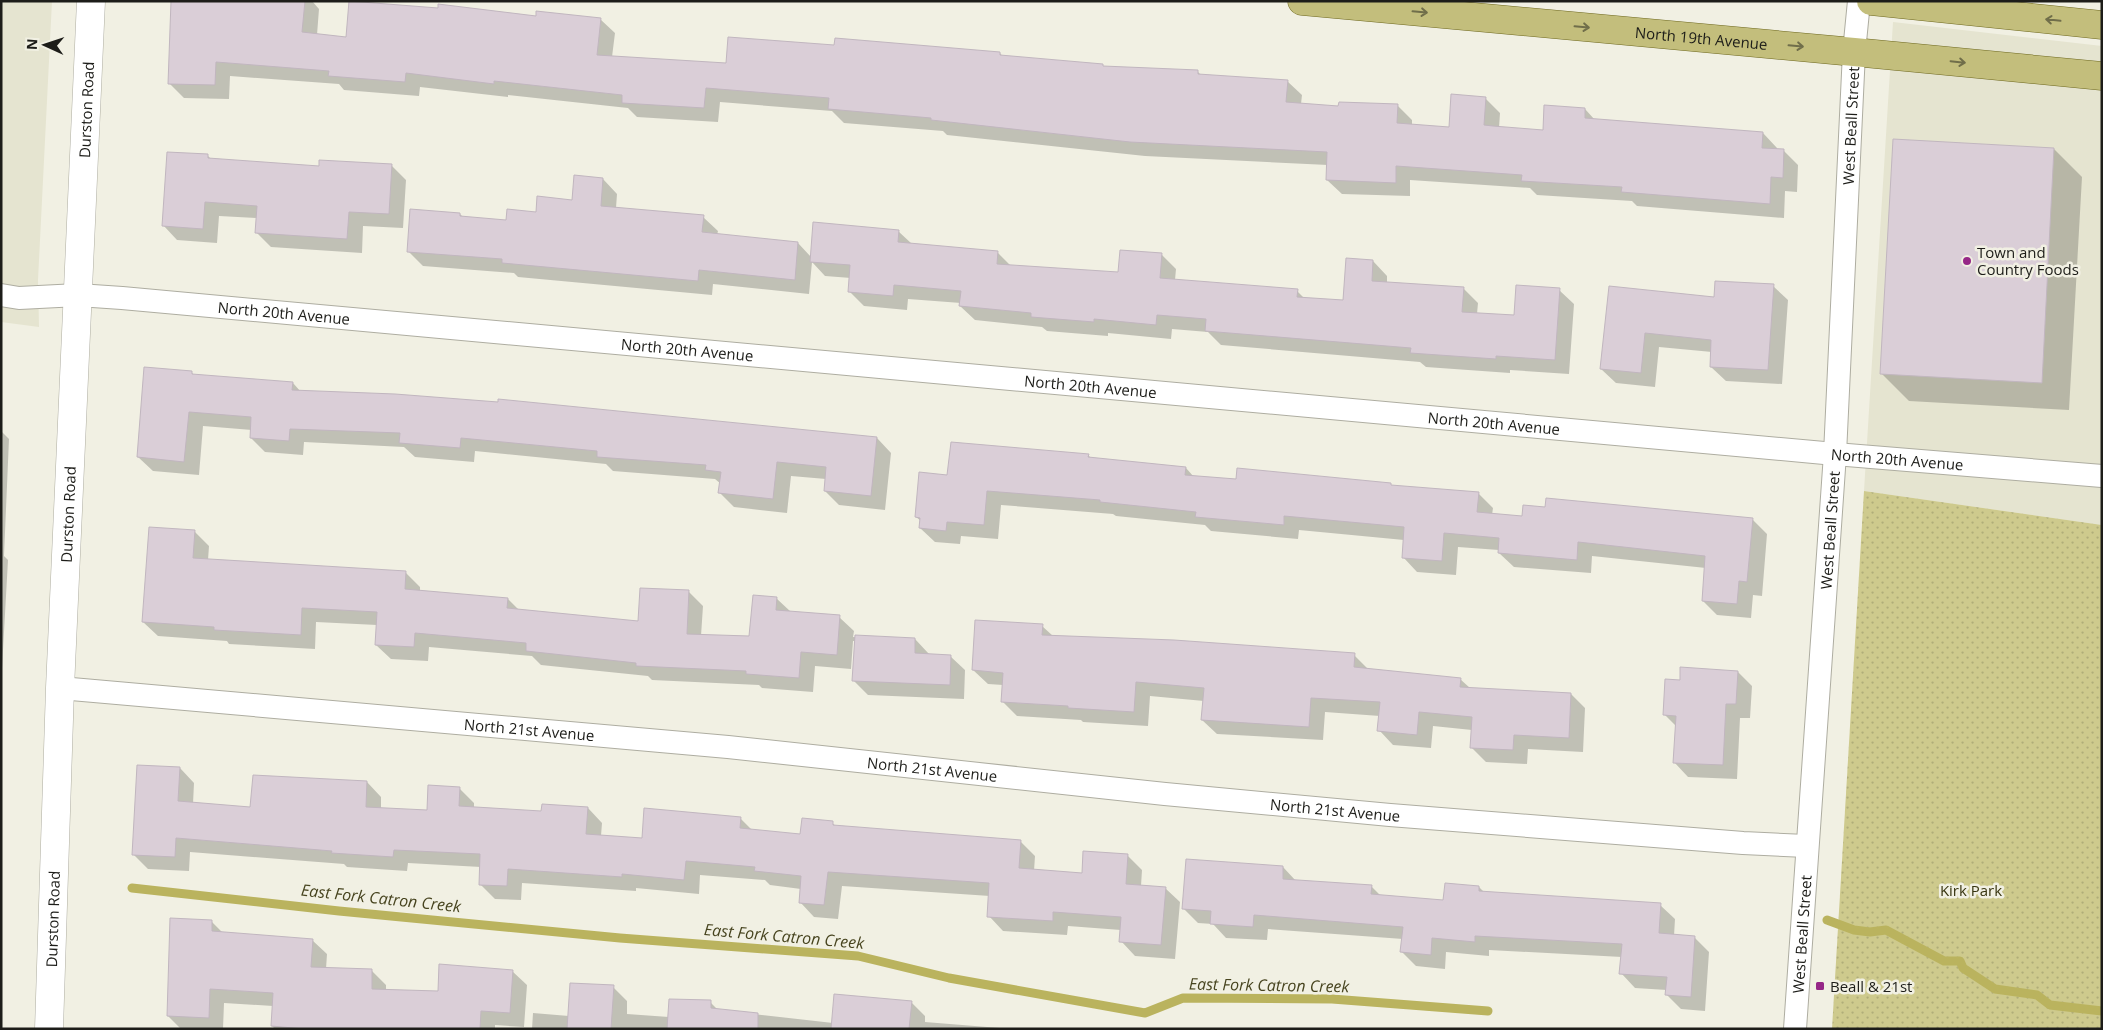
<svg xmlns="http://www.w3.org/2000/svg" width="2103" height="1030" font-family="'Open Sans',sans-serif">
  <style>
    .built { fill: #e5e4d0 }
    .grass { fill: url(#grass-dots) }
    .shadow { fill: #0003 }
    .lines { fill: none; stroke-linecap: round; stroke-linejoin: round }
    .stream { stroke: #bab35e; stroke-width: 9 }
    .building { fill: #daced7; stroke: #c1b6bf }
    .minor-casing { stroke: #aeada1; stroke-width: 24 }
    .secondary-casing { stroke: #aeada1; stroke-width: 29 }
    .primary-casing { stroke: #6f6921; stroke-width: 29 }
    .minor { stroke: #fff; stroke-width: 22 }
    .secondary { stroke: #fff; stroke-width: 28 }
    .primary { stroke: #c3be7c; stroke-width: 28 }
    .oneway { stroke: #706e4a }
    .poi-dot { fill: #962787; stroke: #f1f0e3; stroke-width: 2 }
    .labels { text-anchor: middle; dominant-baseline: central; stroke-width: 5; stroke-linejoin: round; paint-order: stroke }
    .street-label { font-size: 15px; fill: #1d1d19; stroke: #f1f0e3 }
    .poi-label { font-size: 15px; fill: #1d1d19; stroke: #f1f0e3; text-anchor: start }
    .park-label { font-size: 15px; fill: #383510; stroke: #f1f0e3 }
    .water-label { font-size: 16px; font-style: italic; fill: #47441f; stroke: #f1f0e3 }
  </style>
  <defs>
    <pattern id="grass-dots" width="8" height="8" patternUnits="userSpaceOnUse" patternTransform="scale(1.25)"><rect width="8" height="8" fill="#ceca8d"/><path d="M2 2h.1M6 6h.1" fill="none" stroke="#b0ad79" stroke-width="1.8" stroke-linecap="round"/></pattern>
  </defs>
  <rect width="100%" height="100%" fill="#f1f0e3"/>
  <path class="built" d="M 1,1 L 52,1 L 38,280 L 39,327 L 1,322 Z
    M 1893,22 L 2102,46 L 2102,525 L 1864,491 Z"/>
  <path class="grass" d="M 1864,491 L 2102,525 L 2102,1029 L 1832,1029 Z"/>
  <path class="shadow" d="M 172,1 L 312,1 L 319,9 L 317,35 L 347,38 L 537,17 L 600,19 L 615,33 L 612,57 L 727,65 L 836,47 L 1000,53 L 1003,57 L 1104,67 L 1198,72 L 1201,75 L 1287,81 L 1302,95 L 1301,104 L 1340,107 L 1397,105 L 1412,120 L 1412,126 L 1450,129 L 1485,98 L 1500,113 L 1499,128 L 1544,131 L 1585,109 L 1595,120 L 1763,133 L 1777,148 L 1777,150 L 1784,151 L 1798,165 L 1797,192 L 1785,191 L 1784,218 L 1637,206 L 1632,201 L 1537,195 L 1530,188 L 1410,180 L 1410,196 L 1342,194 L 1327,180 L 1328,165 L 1145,156 L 947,135 L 943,131 L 844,123 L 832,111 L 720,102 L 718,122 L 637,117 L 628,108 L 508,95 L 508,97 L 420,87 L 419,96 L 344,90 L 339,84 L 230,76 L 229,99 L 184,98 L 169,83 Z
    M 2054,149 L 2082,177 L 2069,410 L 1909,401 L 1882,374 Z
    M 208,156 L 212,160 L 320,168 L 391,165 L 406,180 L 403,228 L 363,226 L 362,253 L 271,247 L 256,232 L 257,218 L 219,216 L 217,243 L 177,240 L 163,225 Z
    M 603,179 L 617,194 L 616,208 L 703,217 L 718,231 L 717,235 L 798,243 L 811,257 L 898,231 L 912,244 L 997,252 L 1011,266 L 1119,273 L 1162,255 L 1176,269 L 1175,280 L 1297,291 L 1305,299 L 1344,302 L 1373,261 L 1387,276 L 1387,283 L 1463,288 L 1478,303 L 1477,314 L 1516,316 L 1559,290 L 1574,304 L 1569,374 L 1510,370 L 1510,373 L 1426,367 L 1420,362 L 1221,345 L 1208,332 L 1172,329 L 1171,339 L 1108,333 L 1108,336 L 1047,331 L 1042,327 L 975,320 L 960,306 L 961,303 L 908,299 L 907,310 L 864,306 L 849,291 L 851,278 L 825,276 L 812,262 L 809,294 L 713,284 L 712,295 L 518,277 L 514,273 L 423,266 L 408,251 L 460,214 L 464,218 L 507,221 L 573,201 Z
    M 1773,286 L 1788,300 L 1782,384 L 1726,381 L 1711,367 L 1712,352 L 1659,347 L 1655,387 L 1616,383 L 1601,369 L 1610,287 L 1715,298 Z
    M 192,373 L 194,375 L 293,383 L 301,392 L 877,438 L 891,453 L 885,510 L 839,505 L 825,491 L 826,479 L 791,476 L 787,513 L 734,507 L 720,493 L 721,484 L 715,479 L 613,471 L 606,464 L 475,451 L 474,462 L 415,457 L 404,447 L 304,442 L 303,455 L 265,452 L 251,438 L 252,430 L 203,426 L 199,475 L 153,471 L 138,457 Z
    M 1,431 L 9,439 L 4,556 L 8,560 L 1,686 Z
    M 1088,455 L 1091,458 L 1186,468 L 1194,477 L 1237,480 L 1390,484 L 1393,487 L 1478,493 L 1493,508 L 1492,515 L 1524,517 L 1753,520 L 1767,534 L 1762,596 L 1753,595 L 1751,618 L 1717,615 L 1703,601 L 1706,568 L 1592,556 L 1591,573 L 1514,567 L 1499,553 L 1499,550 L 1458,547 L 1456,575 L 1417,572 L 1403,557 L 1404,540 L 1299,530 L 1298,539 L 1211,531 L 1205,525 L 1116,516 L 1113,514 L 1001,505 L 998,539 L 961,536 L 960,544 L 935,542 L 920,528 L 921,521 L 916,517 L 949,476 Z
    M 150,528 L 195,532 L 209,546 L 208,560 L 406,573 L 420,587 L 420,591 L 508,599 L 519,610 L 639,622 L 688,591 L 703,606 L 701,636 L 750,638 L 776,598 L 791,612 L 839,617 L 854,631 L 853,637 L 915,639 L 929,654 L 950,656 L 965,670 L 964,699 L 868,695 L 853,680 L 855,641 L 853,641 L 851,669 L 815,666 L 813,692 L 762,688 L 759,685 L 652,680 L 648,676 L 541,665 L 532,656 L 429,647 L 428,661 L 391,659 L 376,645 L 377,625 L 316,622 L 315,649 L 229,644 L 227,641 L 158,636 L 143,622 Z
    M 1042,626 L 1053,636 L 1354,655 L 1368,669 L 1460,679 L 1470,688 L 1571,694 L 1585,708 L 1583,752 L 1528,749 L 1527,764 L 1486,762 L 1471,747 L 1472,730 L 1433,726 L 1431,748 L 1393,745 L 1379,730 L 1380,716 L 1325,712 L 1323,740 L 1217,734 L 1202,720 L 1204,701 L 1150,696 L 1148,726 L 1083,722 L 1081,720 L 1017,716 L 1002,701 L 1003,685 L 988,684 L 973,670 Z
    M 1738,672 L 1752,686 L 1750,718 L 1740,718 L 1737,779 L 1688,777 L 1674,762 L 1676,726 L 1665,715 L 1681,681 Z
    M 180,768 L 194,783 L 193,804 L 251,808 L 367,782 L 381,797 L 381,809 L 428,811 L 459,788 L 474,803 L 474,808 L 542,812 L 588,808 L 602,823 L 601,836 L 643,839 L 740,818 L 752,830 L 801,835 L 832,823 L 837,827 L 1020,841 L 1035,856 L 1034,871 L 1083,874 L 1127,855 L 1142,870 L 1141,886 L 1165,888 L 1180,902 L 1175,959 L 1135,956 L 1121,941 L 1121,930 L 1068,926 L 1067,935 L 1003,931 L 989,916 L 990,896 L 842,886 L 838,919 L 814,917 L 800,902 L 801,889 L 770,885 L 765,880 L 700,875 L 699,894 L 636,888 L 636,891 L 522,883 L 521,900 L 495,899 L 480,884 L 481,867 L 408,863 L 407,871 L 347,867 L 344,864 L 190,852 L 189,871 L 148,869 L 133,854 Z
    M 1283,867 L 1296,881 L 1371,886 L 1381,896 L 1444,902 L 1479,887 L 1484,892 L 1660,905 L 1675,919 L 1674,936 L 1695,938 L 1709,952 L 1705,1011 L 1681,1009 L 1667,995 L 1667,990 L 1635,988 L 1621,973 L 1622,957 L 1489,950 L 1489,956 L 1446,952 L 1445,969 L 1416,966 L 1402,952 L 1403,939 L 1268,929 L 1267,940 L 1226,938 L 1213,924 L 1198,923 L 1184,909 Z
    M 212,922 L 224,934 L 312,940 L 327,954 L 326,969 L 372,971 L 386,985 L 386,991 L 439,992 L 512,971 L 527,985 L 524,1027 L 495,1025 L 495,1029 L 275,1029 L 272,1026 L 273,1006 L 224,1003 L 223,1029 L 181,1029 L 168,1016 Z
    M 613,987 L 627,1001 L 627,1014 L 669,1017 L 710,1002 L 718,1010 L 833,1023 L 911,1002 L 925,1016 L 925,1022 L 1012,1029 L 532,1029 L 533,1013 L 569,1016 Z"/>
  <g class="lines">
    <path class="stream" d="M 132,888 L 339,911 L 620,938 L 858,956 L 949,978 L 1145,1013 L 1183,998 L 1332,999 L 1488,1011
      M 1827,920 L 1854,930 L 1870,932 L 1886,930 L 1944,961 L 1960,961 L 1963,968 L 1995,989 L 2037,995 L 2050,1005 L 2102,1011"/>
  </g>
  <path class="building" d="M 171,1 L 305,1 L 302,32 L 346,37 L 349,1 L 438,8 L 438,4 L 536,16 L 536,11 L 601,18 L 597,55 L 726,63 L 728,37 L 834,45 L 835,38 L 1000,52 L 1000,55 L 1103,64 L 1103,66 L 1198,70 L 1198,74 L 1288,80 L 1286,102 L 1338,106 L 1339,102 L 1398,104 L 1397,123 L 1449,127 L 1451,94 L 1486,97 L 1484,125 L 1493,126 L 1543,130 L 1544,105 L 1585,108 L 1585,118 L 1763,132 L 1762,148 L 1784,149 L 1783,178 L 1771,177 L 1770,204 L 1621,192 L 1622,187 L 1521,181 L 1522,175 L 1396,166 L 1396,183 L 1326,180 L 1327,152 L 1130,142 L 931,120 L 931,118 L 828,109 L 829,98 L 706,88 L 704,108 L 622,103 L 622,95 L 494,81 L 494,84 L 406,73 L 405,82 L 328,76 L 329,71 L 216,62 L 215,85 L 168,84 Z
    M 1893,139 L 2054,148 L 2042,383 L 1880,374 Z
    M 167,152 L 208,154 L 208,158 L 319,166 L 319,160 L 392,164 L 389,214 L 349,212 L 347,239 L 255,233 L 257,206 L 205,202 L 203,229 L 162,226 Z
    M 574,175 L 603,178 L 601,206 L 704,215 L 702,232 L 798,242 L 795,280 L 699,270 L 698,281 L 502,263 L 502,259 L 407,252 L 410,209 L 460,213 L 460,216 L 506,220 L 507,209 L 536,212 L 537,196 L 572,200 Z
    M 813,222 L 899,230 L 898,242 L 998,251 L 997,264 L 1118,272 L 1120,250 L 1162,253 L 1160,278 L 1298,289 L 1297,297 L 1343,300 L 1346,258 L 1373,260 L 1372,281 L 1464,287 L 1462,312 L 1514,315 L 1516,285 L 1560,288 L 1555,360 L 1496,356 L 1496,359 L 1410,353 L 1411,348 L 1205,331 L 1206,319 L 1157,315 L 1156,325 L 1094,319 L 1094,322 L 1031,317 L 1031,313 L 959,306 L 961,291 L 894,285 L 893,296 L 848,292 L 850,265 L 810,262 Z
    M 1715,281 L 1774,284 L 1768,370 L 1710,367 L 1711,340 L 1645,333 L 1641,373 L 1600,369 L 1609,286 L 1714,297 Z
    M 144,367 L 192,371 L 192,374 L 293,382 L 292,390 L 395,394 L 498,402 L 498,399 L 877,437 L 871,496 L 824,491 L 826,467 L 777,462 L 773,499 L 718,493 L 721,472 L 705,470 L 706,465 L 597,457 L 597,451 L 461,438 L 460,448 L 399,443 L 400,433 L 290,429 L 289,441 L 250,438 L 251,417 L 189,412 L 184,462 L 137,457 Z
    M 951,442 L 1089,454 L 1088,457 L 1186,467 L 1185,475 L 1236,479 L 1237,468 L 1391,483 L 1391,485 L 1479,492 L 1477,512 L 1522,516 L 1523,505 L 1545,507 L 1546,498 L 1753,518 L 1747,582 L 1739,581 L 1737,604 L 1702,601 L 1705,556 L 1578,542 L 1577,560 L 1498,553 L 1499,538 L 1444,533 L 1442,561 L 1402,558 L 1404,527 L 1284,516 L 1284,525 L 1195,517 L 1196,512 L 1100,502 L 1100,500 L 987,491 L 984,525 L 947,522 L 946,531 L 919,528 L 920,518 L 915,517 L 919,472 L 947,475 Z
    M 149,527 L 195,530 L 193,558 L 406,571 L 405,589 L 508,598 L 507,608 L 638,621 L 640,588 L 689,590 L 687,634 L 749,636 L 753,595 L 777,597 L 776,610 L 840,615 L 837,655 L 801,652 L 799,678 L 746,674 L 746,671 L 636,666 L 636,663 L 526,651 L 526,643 L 415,633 L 414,647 L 375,645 L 377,612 L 302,608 L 301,635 L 214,630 L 214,627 L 142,622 Z
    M 975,620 L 1043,624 L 1042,635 L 1174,640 L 1355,653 L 1354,667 L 1461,678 L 1460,687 L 1571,693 L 1569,738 L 1514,735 L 1513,750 L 1470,748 L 1472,717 L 1419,712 L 1417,735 L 1377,731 L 1380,702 L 1311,698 L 1309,727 L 1201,720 L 1204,688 L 1136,682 L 1134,712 L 1068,708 L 1068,706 L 1001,702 L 1003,673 L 972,670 Z
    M 855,635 L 915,638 L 915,653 L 951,655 L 950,685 L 852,681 Z
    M 1680,667 L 1738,671 L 1736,704 L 1726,704 L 1723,765 L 1673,763 L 1676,716 L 1663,715 L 1665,679 L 1680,680 Z
    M 137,765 L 180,767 L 178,801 L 250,807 L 253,775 L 367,781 L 366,807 L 427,810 L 428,785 L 460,787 L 459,806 L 541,811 L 542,804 L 588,807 L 586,834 L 642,838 L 644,808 L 741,817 L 740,828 L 800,834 L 802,818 L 833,821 L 833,825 L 1021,840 L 1019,868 L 1082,873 L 1083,851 L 1128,854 L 1126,884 L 1166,887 L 1161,945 L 1119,942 L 1121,917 L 1053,912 L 1053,921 L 987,917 L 989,883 L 828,872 L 824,905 L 799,903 L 801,876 L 754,871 L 755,867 L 686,861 L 684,880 L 622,874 L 622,877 L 508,869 L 507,886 L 479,885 L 480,854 L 394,850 L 393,857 L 331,853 L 332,851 L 176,838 L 175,857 L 132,855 Z
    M 1186,859 L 1283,866 L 1283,879 L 1372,885 L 1371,894 L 1443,900 L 1445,883 L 1479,886 L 1479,891 L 1661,903 L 1659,933 L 1695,936 L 1691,997 L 1665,995 L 1667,977 L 1619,974 L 1622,944 L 1475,936 L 1475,942 L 1432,938 L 1431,955 L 1400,952 L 1403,927 L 1254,915 L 1253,927 L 1210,924 L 1211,911 L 1182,909 Z
    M 170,918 L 212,920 L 212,931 L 313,939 L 311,967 L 372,969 L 372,989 L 438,991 L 439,964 L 513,970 L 510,1013 L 481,1011 L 480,1029 L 304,1029 L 271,1026 L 273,993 L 210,989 L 209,1018 L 167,1016 Z
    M 570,983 L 614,985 L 611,1029 L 567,1029 Z
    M 834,994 L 912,1001 L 909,1029 L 831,1029 Z
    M 669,999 L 711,1000 L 711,1008 L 758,1013 L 758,1029 L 667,1029 Z"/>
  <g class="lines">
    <defs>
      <g id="minor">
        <path id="s1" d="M 1,295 L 19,298 L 78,295 L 122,298 L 1835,454 L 2102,476"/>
        <path id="s2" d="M 60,688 L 728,747 L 1165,794 L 1390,815 L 1743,843 L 1806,846"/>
        <path id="s3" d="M 1795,1029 L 1835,454 L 1854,52 L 1859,1"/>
      </g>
      <g id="secondary">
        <path id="s4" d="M 49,1029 L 60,688 L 91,1"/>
      </g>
      <g id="primary">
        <path id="s5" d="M 1302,1 L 1854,52 L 2102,76"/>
        <path d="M 1871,1 L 2102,25"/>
      </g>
    </defs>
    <use href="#minor" class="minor-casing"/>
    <use href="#secondary" class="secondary-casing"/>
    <use href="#primary" class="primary-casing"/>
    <use href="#minor" class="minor"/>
    <use href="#secondary" class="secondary"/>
    <use href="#primary" class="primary"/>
  </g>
  <defs><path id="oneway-shaft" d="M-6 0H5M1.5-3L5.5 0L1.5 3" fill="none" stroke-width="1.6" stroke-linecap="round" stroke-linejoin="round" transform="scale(1.25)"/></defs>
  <g class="oneway">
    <use href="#oneway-shaft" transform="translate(1420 12) rotate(5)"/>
    <use href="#oneway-shaft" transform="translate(2053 20) rotate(-174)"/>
    <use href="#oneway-shaft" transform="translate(1582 27) rotate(5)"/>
    <use href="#oneway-shaft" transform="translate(1796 46) rotate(5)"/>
    <use href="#oneway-shaft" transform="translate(1958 62) rotate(6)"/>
  </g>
  <g class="poi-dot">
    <circle cx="1967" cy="261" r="5"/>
    <rect x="1815" y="981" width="10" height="10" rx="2.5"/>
  </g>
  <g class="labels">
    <g class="street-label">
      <text stroke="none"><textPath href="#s5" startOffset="401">North 19th Avenue</textPath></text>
      <text stroke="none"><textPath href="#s4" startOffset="920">Durston Road</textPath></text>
      <text stroke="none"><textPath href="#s3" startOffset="905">West Beall Street</textPath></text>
      <text stroke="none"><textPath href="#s1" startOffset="284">North 20th Avenue</textPath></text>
      <text stroke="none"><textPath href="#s1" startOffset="689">North 20th Avenue</textPath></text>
      <text stroke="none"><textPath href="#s1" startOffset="1094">North 20th Avenue</textPath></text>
      <text stroke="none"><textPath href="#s1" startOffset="1499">North 20th Avenue</textPath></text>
      <text stroke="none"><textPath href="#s1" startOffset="1904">North 20th Avenue</textPath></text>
      <text stroke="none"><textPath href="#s4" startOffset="515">Durston Road</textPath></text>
      <text stroke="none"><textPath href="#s3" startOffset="500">West Beall Street</textPath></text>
      <text stroke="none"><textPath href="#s2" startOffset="471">North 21st Avenue</textPath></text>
      <text stroke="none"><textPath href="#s2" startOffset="876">North 21st Avenue</textPath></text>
      <text stroke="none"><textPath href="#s2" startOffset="1281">North 21st Avenue</textPath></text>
      <text stroke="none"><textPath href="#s4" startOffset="110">Durston Road</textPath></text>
      <text stroke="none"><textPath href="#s3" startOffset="95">West Beall Street</textPath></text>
    </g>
    <g class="poi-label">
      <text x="1977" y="252">Town and<tspan x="1977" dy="17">Country Foods</tspan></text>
      <text x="1830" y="986">Beall &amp; 21st</text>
    </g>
    <g class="park-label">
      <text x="1971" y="890">Kirk Park</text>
    </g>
    <g class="water-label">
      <text transform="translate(381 898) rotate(6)">East Fork Catron Creek</text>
      <text transform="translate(784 936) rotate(5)">East Fork Catron Creek</text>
      <text transform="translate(1269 985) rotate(1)">East Fork Catron Creek</text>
    </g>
  </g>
  <rect width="2103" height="1030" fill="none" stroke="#1d1d19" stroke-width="5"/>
  <g transform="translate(45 45) rotate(273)" stroke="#f1f0e3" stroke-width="4" paint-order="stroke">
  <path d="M0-4L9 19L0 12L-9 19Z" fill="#1d1d19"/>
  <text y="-8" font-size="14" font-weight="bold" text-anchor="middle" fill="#1d1d19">N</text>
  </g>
</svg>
